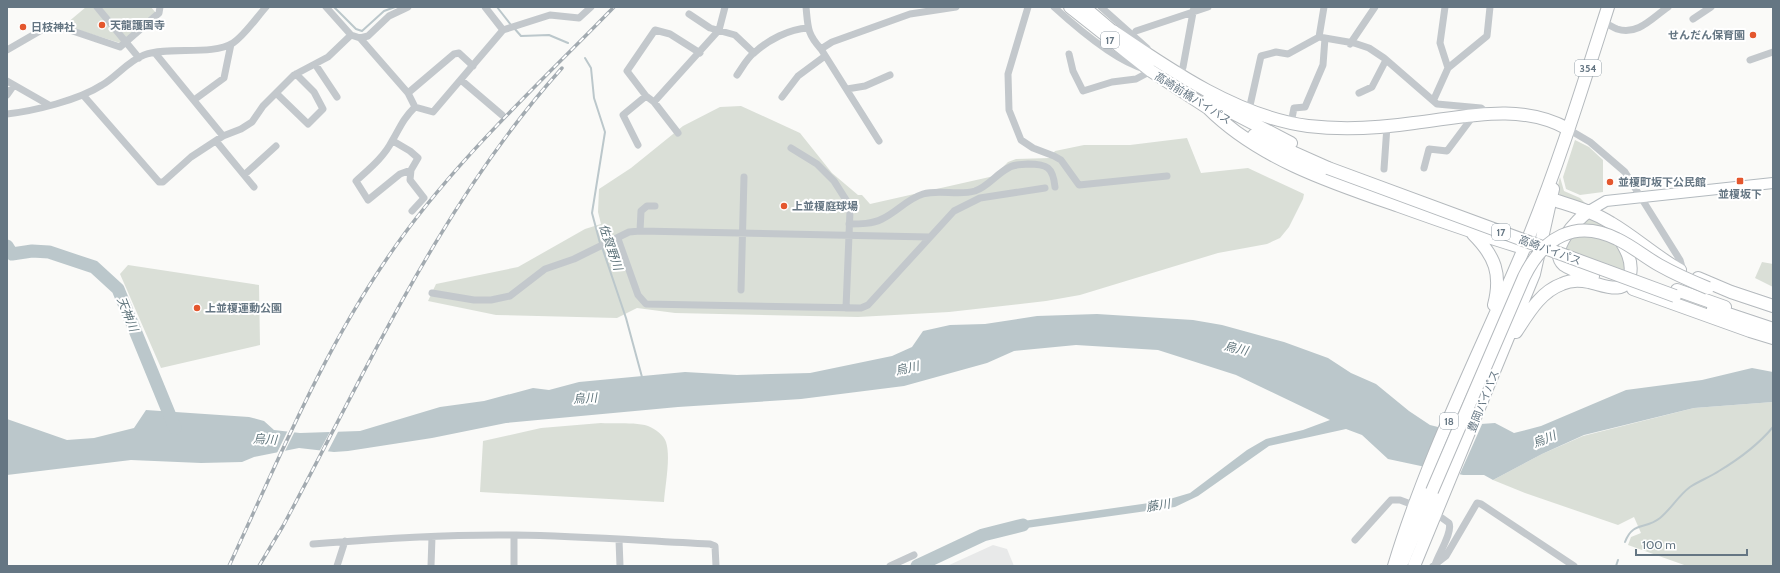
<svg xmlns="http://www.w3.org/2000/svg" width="1780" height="573" font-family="Cabin,'Noto Sans JP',sans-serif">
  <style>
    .built { fill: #e8e9e9 }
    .green { fill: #dadfd7 }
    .water { fill: #bbc7cb }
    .pier { fill: #fafaf8 }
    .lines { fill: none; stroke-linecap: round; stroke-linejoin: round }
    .stream { stroke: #bbc7cb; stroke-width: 2 }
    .river { stroke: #bbc7cb; stroke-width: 13 }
    .secondary-casing { stroke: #b3babf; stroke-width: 12 }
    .highway-casing { stroke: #b4b9bd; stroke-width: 14 }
    .street { stroke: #c3c8cc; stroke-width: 7 }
    .secondary { stroke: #fff; stroke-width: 10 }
    .highway { stroke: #fff; stroke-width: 12 }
    .rail-casing { stroke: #a2aab0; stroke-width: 3.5 }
    .rail { stroke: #fff; stroke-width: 2; stroke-dasharray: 6; stroke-linecap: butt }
    .highway-bridge-casing { stroke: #b4b9bd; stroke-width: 14; stroke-linecap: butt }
    .highway-bridge { stroke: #fff; stroke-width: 12 }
    .poi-dot { fill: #e4572e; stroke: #fff; stroke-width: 1.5 }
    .labels { text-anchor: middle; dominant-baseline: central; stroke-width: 4; stroke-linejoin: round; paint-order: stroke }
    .shield { fill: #fff; stroke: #939fa8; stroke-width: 1 }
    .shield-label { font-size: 10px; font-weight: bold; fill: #657683 }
    .poi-label { font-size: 11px; font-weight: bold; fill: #657683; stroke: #fff; text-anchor: start }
    .street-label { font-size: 11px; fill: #657683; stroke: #fff }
    .water-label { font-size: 12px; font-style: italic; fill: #60757c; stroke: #fff }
  </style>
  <rect width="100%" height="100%" fill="#fafaf8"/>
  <path class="built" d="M 993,545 L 1007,549 L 1014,566 L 947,566 Z"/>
  <path class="green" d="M 86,7 L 94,7 L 123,41 L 120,43 L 72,28 L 67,23 Z
    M 101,7 L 151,7 L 156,13 L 126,39 Z
    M 741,106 L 800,133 L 832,173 L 858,195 L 862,195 L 870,204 L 994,176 L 1008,162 L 1016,159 L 1050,158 L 1055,151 L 1084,145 L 1130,145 L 1187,138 L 1201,173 L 1248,168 L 1304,194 L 1303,199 L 1289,227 L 1280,238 L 1267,244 L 1218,253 L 1080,295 L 1046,301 L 949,312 L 858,317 L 675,313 L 637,308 L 617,318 L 496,315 L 428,301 L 436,284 L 518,267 L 585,229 L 601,224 L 598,212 L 599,189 L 631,168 L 683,126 L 720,107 Z
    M 1575,140 L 1589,147 L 1603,160 L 1603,192 L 1580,195 L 1566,189 L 1563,177 Z
    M 1560,177 L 1564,191 L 1580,198 L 1587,205 L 1584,205 C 1566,199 1553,200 1560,177 Z
    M 1588,218 C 1620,233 1620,242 1627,275 L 1563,255 L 1564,245 Z
    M 1762,262 L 1773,264 L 1773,287 L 1755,278 Z
    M 128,265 L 259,285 L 260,345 L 161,368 L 120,274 Z
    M 1773,402 L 1773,566 L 1687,566 L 1628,545 L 1631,537 L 1641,533 L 1634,517 L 1618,525 L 1525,493 L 1493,480 L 1542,454 L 1583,436 L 1694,408 Z
    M 601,423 C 614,424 636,422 648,426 C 655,429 664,435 666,442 C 671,457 665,486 664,502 L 480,492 L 483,441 L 541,428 Z"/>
  <path class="water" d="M 1097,314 L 1193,320 L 1222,325 L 1284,342 L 1328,358 L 1351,373 L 1376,384 L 1409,411 L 1430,425 L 1438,427 L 1495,423 L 1514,433 L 1541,426 L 1626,390 L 1702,380 L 1752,368 L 1773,372 L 1773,402 L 1694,408 L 1584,435 L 1542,454 L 1493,480 L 1484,475 L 1463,475 L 1388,459 L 1362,435 L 1346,429 L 1269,446 L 1198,496 L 1175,507 L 1012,530 L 1006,528 L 1023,521 L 1163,501 L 1190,493 L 1247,450 L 1266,439 L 1303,430 L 1330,420 L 1236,375 L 1158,350 L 1076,345 L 1014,351 L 987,363 L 904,386 L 801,399 L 678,407 L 506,423 L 432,438 L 348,451 L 334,452 L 299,448 L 254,457 L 242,462 L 201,463 L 131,460 L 7,475 L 7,419 L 67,440 L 94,438 L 134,428 L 146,410 L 249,417 L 264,421 L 274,430 L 300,433 L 360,431 L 440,407 L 484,401 L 533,388 L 549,390 L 579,382 L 685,372 L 737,375 L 810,373 L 892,356 L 912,347 L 923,331 L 950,325 L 985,324 L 1037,316 Z"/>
  <path class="pier" d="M 1483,422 L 1459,476 L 1445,473 L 1470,423 Z
    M 288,430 L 295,431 L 284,453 L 276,455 Z
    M 331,430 L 339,430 L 327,453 L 319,452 Z"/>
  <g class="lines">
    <path class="stream" d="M 334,7 L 356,29 L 362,31 L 384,11 L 395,7
      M 497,7 L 511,25
      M 514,28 L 521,36 L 549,35 L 568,43
      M 585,58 L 591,68 L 594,98 L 605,132 L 592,213 L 600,243
      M 602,247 L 626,318 L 642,377
      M 1625,542 C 1633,521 1645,530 1660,518 C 1671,509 1678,496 1690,487 C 1699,481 1710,477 1719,471 C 1739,459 1758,445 1773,427
      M 1616,566 L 1618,560"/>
    <path class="river" d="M 7,246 L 12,254 L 32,251 L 49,252 L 94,267 L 118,289 L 175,428
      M 917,566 L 983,535 L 1023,525"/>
    <defs>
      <path id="secondary" d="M 1589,211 L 1606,201 L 1773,183"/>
      <path id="highway" d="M 1070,7 L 1151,71 L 1214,112
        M 1084,7 L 1118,36
        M 1113,31 C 1170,70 1238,117 1308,126 C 1342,130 1380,128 1414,123 C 1465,117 1520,102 1568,129
        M 1208,100 L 1291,143
        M 1208,108 C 1259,159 1332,183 1399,206 C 1438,220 1477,234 1517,246 L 1524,247 L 1530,245
        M 1254,135 L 1328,168
        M 1546,204 L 1551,199 C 1572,206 1592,211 1611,223 C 1635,237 1655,256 1680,270
        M 1589,211 C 1577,219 1547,251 1564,265 C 1572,271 1584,273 1593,276
        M 1473,234 C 1495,256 1502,274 1494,305
        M 1698,278 L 1731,292 L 1773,306
        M 1633,289 L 1750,331 L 1773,338
        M 1677,290 L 1725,307
        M 1713,309 L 1773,329
        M 1516,332 C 1528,314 1540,292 1562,284 C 1570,280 1579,280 1589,282 C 1601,284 1626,297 1630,275 C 1633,261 1626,249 1619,238
        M 1403,561 L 1432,491
        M 1394,566 C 1428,453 1483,347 1528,239 C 1559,163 1583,85 1608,7
        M 1414,566 L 1534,274 L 1553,189"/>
    </defs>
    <use href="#secondary" class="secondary-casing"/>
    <use href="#highway" class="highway-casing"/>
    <path class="street" d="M 97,7 L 139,58
      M 326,7 L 351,35 L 360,38 L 368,36 L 389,16 L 408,7
      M 485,7 L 503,30 L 550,15 L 579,18 L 591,7
      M 806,7 C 808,27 807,34 821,49 L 879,141
      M 1028,7 L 1008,74 L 1009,110 L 1021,140 L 1033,148 L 1054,156 L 1061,160 L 1079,185 L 1167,176
      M 1054,7 C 1076,27 1117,62 1145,69
      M 1101,7 L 1147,48
      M 689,14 L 710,28 L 735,35 L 754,53
      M 1693,19 L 1711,7
      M 1603,22 C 1608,24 1612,27 1617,29 C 1638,36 1653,17 1668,7
      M 1136,31 L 1208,7
      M 1319,37 L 1324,7
      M 360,38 L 408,93 L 415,107 L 433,112 L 503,30
      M 1350,44 L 1375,7
      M 821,49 L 832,42 L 910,14 L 956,7
      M 7,50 L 52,24 L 120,47 L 159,13 L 160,7
      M 155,53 L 223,136
      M 1069,54 L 1073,71 L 1083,91 L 1112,82 L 1136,79 L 1151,71
      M 1750,60 L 1773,52
      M 315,64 L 337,97
      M 1448,68 L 1487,36 L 1490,7
      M 1178,74 L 1180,75 L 1183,67 L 1194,7
      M 737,75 C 742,68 747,58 754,53 C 768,40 789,29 808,28
      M 461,80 L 502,115
      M 7,81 L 49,105
      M 847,89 L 865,86 L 890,75
      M 276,93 L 308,124 L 323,109 L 314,92 L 296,74
      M 408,93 L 454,54 L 459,53 L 473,66
      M 1359,93 L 1372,87 L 1386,60
      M 7,95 L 14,85
      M 83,95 L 159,182 L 163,182 L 191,157 L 223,136 L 241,129 L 252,122 L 263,106 L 294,75 L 328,57 L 351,35
      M 782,97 L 798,76 L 825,56
      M 1434,99 L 1448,68 L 1440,43 L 1445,7
      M 194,100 L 224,78 L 231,44
      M 654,102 L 719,30 L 725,7
      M 1249,110 L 1261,56 L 1276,52 L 1288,54 L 1319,37 L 1354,43 L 1369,48 L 1384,58 L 1437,104 L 1481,108 L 1488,114
      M 7,114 C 34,111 79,100 102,85 C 116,77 128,61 144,55 C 169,46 212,56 233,43 C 244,36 257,17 266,7
      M 1291,123 L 1294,108 L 1305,107 L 1323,65 L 1325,38
      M 1568,129 L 1590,142 L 1625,172 L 1680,260 L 1683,271
      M 678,133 L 654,102 L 646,96 L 627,71 L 655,30 L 670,34 L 700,53
      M 216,141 L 254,187
      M 393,141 L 410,151 L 418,158 L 411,170 L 410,180 L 424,198 L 412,211
      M 638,145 L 623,115 L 646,96
      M 791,148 L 817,164 L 834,181 L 848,203 L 850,211 L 846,308
      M 1424,168 L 1429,149 L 1447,151 L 1474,115
      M 1384,169 L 1387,126
      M 411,170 L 400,174 L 368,200 L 356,181 C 369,169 384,157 392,141 C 401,126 402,120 415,107
      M 244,175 L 276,146
      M 849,224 C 860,224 872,224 882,219 C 897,212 907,199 923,194 C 940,189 958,196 975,191 C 989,186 997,173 1010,167 C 1015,164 1022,165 1028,164 C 1047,164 1053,167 1055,187
      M 640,231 L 641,211 L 647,206 L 655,206
      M 618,239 L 638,295 L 646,304 L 861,308 L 868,305 L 954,211 L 980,198 L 1045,188
      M 741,290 L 744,177
      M 432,293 L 474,300 L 491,300 L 510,296 L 545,269 L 574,259 L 629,232 L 640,231 L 929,237
      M 514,535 L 514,566
      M 619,540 L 620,566
      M 1355,540 L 1391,500 L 1400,500 L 1408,503
      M 313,544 C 380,539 448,534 516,535 C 581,536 645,541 710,544 L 715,546 L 716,566
      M 1435,565 C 1438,554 1453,533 1449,523 L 1442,518
      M 337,566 L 345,541
      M 431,566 L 432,537
      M 890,566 L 914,555
      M 1433,566 L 1446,556 L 1477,503 L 1481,504 L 1574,566"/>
    <use href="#secondary" class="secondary"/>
    <use href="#highway" class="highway"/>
    <defs>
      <path id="rail" d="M 229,566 C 278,461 322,353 388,257 C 451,164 536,87 614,7
        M 259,566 L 283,526 C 367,370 442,201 562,68"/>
    </defs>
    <use href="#rail" class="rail-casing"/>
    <use href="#rail" class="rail"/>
    <defs>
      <path id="highway-bridge" d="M 1328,168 L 1675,296
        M 1432,491 L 1524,277 C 1543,238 1575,218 1617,239 C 1632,246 1645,257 1659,265 C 1675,274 1691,281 1708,288"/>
    </defs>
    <use href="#highway-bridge" class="highway-bridge-casing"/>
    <use href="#highway-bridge" class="highway-bridge"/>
  </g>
  <g class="poi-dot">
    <circle cx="102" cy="25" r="4"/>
    <circle cx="23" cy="27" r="4"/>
    <circle cx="1753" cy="35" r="4"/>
    <rect x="1736" y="177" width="8" height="8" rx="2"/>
    <circle cx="1610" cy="182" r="4"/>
    <circle cx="784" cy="206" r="4"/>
    <circle cx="197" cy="308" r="4"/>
  </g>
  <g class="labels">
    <g class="shield">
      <rect x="1101" y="32" width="18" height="16" rx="3"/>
      <rect x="1575" y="60" width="26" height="16" rx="3"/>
      <rect x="1492" y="224" width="18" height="16" rx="3"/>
      <rect x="1440" y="413" width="18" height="16" rx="3"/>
    </g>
    <g class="shield-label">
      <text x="1110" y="40">17</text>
      <text x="1588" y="68">354</text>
      <text x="1501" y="232">17</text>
      <text x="1449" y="421">18</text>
    </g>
    <g class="poi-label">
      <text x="110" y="25">天龍護国寺</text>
      <text x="31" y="27">日枝神社</text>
      <text x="1745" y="35" text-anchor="end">せんだん保育園</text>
      <text x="1618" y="182">並榎町坂下公民館</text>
      <text x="1740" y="194" text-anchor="middle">並榎坂下</text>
      <text x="792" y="206">上並榎庭球場</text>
      <text x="205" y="308">上並榎運動公園</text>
    </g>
    <g class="street-label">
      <text transform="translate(1193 98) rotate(32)">高崎前橋バイパス</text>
      <text transform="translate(1550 250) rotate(20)">高崎バイパス</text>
      <text transform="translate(1483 401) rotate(-68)">豊岡バイパス</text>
    </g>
    <g class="water-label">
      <text transform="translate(611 247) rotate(71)">佐賀野川</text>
      <text transform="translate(128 314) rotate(68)">天神川</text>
      <text transform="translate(1236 348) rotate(14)">烏川</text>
      <text transform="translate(907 368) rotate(-13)">烏川</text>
      <text transform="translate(585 398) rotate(-4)">烏川</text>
      <text transform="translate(265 439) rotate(3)">烏川</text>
      <text transform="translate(1544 439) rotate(-23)">烏川</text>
      <text transform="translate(1158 505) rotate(-9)">藤川</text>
    </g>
  </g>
  <rect width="1780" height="573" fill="none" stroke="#657683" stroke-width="16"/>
  <path d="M1636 549v6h111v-6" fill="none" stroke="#657683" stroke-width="2"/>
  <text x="1642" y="549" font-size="12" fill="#657683" stroke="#ffffff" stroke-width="3" paint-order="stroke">100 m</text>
</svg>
